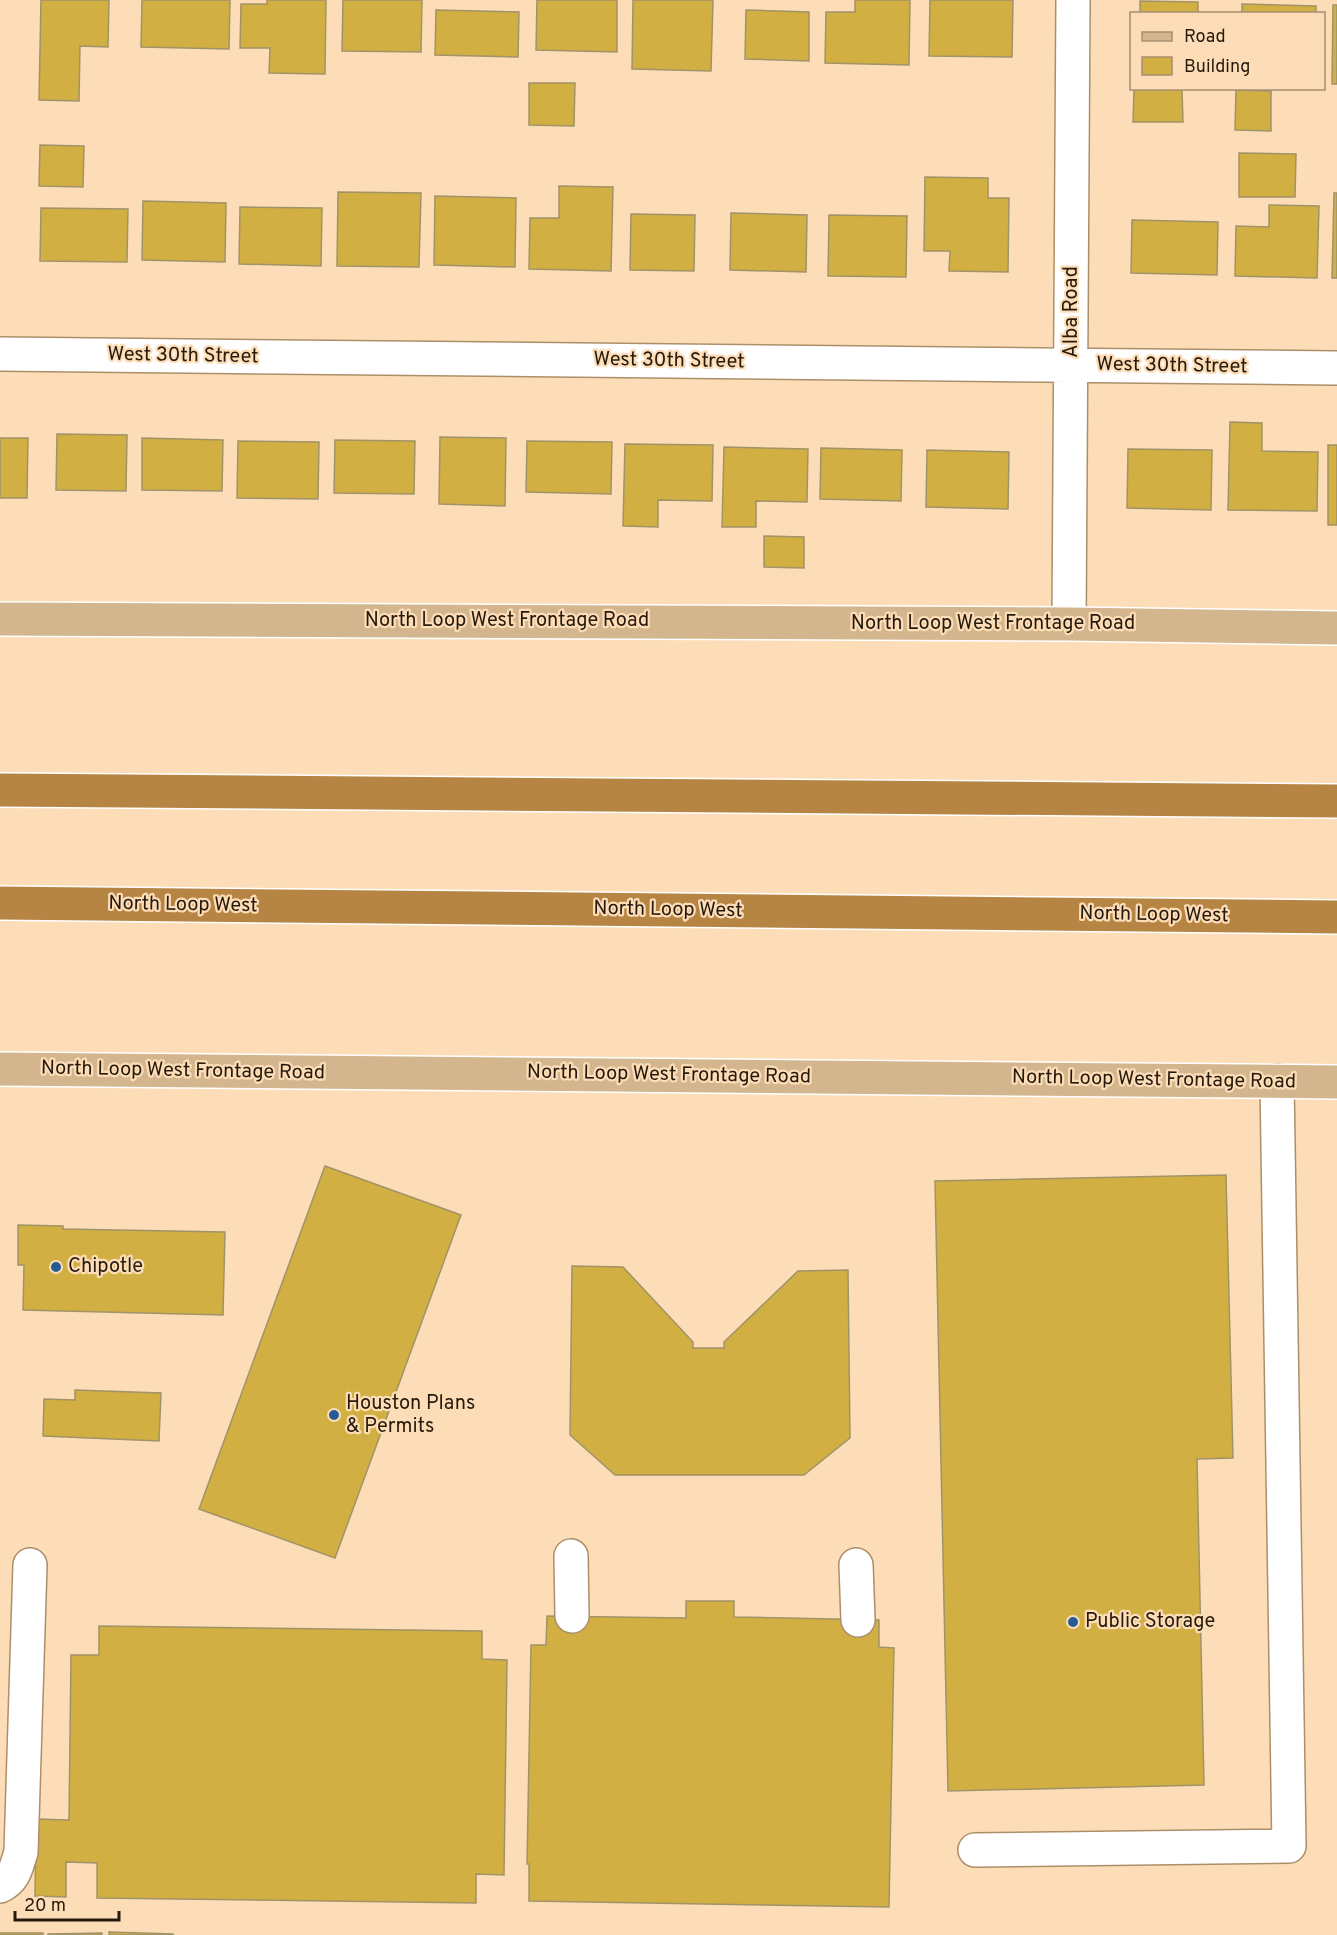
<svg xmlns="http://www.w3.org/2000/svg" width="1337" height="1935" font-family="Overpass,sans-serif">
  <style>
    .building { fill: #d1af42; stroke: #a19368; stroke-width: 1.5 }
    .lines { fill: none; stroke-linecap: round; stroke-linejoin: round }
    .minor-casing { stroke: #ac8f6a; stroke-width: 36 }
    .major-casing { stroke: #fff; stroke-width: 36 }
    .highway-casing { stroke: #fff; stroke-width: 36 }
    .minor { stroke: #fff; stroke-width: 33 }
    .major { stroke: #d3b68e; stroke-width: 33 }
    .highway { stroke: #b68543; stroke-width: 33 }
    .poi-dot { fill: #265c95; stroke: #fdddb7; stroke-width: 2 }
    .labels { text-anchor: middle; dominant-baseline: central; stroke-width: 4.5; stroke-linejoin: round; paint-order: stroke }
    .street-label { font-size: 20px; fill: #261a0c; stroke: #fdddb7 }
    .poi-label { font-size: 20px; fill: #261a0c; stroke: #fdddb7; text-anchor: start }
  </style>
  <rect width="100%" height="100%" fill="#fdddb7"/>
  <path class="building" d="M 41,0 L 109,0 L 108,47 L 80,46 L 79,101 L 39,100 Z
    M 142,0 L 230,0 L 229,49 L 141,47 Z
    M 267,0 L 326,0 L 325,74 L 269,73 L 270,48 L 240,48 L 241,4 L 267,4 Z
    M 343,0 L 422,0 L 421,52 L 342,51 Z
    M 537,0 L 617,0 L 617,52 L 536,50 Z
    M 633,0 L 713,0 L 711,71 L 632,69 Z
    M 855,0 L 910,0 L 909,65 L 825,63 L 826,12 L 855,12 Z
    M 930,0 L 1013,0 L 1012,57 L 929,56 Z
    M 1140,1 L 1198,2 L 1198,14 L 1140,14 Z
    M 1242,4 L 1316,6 L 1316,14 L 1242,14 Z
    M 1333,5 L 1337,5 L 1337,84 L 1332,84 Z
    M 436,10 L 519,12 L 518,57 L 435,55 Z
    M 746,10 L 809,12 L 809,61 L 745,59 Z
    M 529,83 L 575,83 L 574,126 L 529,125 Z
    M 1134,89 L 1182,89 L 1183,122 L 1133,122 Z
    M 1236,90 L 1271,91 L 1271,131 L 1235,130 Z
    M 40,145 L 84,146 L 83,187 L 39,186 Z
    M 1239,153 L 1296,154 L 1295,197 L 1239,197 Z
    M 925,177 L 988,178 L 988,198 L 1009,198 L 1008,272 L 949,271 L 950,251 L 924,251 Z
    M 559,186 L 613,187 L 611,271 L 529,269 L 530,218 L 559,218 Z
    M 338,192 L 421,193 L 419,267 L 337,266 Z
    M 1334,193 L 1337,193 L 1337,278 L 1332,278 Z
    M 435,196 L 516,198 L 515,267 L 434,265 Z
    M 143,201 L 226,203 L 225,262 L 142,260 Z
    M 1269,205 L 1319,206 L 1317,278 L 1235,276 L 1236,226 L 1269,227 Z
    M 240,207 L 322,208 L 321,266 L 239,264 Z
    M 41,208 L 128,209 L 127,262 L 40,261 Z
    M 731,213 L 807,215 L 806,272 L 730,270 Z
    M 631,214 L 695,215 L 694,271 L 630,270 Z
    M 829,215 L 907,216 L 906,277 L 828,276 Z
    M 1132,220 L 1218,222 L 1217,275 L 1131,273 Z
    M 1230,422 L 1262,423 L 1262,451 L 1318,452 L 1317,511 L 1228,510 Z
    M 57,434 L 127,435 L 126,491 L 56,490 Z
    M 440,437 L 506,438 L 505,506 L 439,504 Z
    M 0,438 L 28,438 L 27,498 L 0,498 Z
    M 142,438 L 223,440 L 222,491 L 142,490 Z
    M 335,440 L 415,441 L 414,494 L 334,493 Z
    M 238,441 L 319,442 L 318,499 L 237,498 Z
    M 527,441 L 612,442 L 611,494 L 526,492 Z
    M 625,444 L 713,445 L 712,501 L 658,500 L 658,527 L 623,526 Z
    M 1328,445 L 1337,445 L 1337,525 L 1328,525 Z
    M 724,447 L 808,449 L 807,502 L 756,501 L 756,527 L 722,527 Z
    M 821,448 L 902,450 L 901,501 L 820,499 Z
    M 1128,449 L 1212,450 L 1211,510 L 1127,508 Z
    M 927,450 L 1009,452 L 1008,509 L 926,507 Z
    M 764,536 L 804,537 L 804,568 L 764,567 Z
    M 325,1166 L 461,1215 L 335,1558 L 199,1509 Z
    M 1226,1175 L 1233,1458 L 1197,1459 L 1204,1785 L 948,1791 L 935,1181 Z
    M 18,1225 L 63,1226 L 63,1229 L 225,1232 L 223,1315 L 23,1310 L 24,1265 L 18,1265 Z
    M 572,1266 L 623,1267 L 693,1342 L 693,1348 L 724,1348 L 724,1342 L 798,1271 L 848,1270 L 850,1438 L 804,1475 L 615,1475 L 570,1435 Z
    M 75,1390 L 161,1393 L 159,1441 L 43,1436 L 44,1399 L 75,1400 Z
    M 686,1601 L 734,1601 L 734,1617 L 879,1620 L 879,1647 L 894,1648 L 889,1907 L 529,1901 L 529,1864 L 527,1864 L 531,1645 L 546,1645 L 547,1616 L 686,1618 Z
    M 99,1626 L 482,1631 L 482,1659 L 507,1660 L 504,1875 L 476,1874 L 476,1903 L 97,1898 L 97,1863 L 66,1862 L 66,1897 L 35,1896 L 36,1819 L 69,1820 L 71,1655 L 99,1655 Z
    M 109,1932 L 173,1934 L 173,1935 L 109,1935 Z
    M 0,1933 L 43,1933 L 43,1935 L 0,1935 Z
    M 102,1933 L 102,1935 L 48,1935 L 48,1934 Z"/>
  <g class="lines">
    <defs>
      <path id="minor" d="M 0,354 L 1337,368
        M 1069,624 L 1073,0
        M 571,1556 L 572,1616
        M 856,1565 L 858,1620
        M 975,1850 L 1289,1846 L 1277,1081
        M 0,1886 C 15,1879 16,1867 21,1852 L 30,1565"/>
      <path id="major" d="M 0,619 L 1069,624 L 1337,628
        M 0,1069 L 1337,1082"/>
      <path id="highway" d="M 0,790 L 1337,801
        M 0,903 L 1337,917"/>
    </defs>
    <use href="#minor" class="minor-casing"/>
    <use href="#major" class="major-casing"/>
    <use href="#highway" class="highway-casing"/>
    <use href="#minor" class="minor"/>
    <use href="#major" class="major"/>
    <use href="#highway" class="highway"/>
  </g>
  <g class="poi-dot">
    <circle cx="56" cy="1267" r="6"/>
    <circle cx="334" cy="1415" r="6"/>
    <circle cx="1073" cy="1622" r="6"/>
  </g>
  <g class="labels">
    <g class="street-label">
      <text transform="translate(1072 312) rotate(-90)">Alba Road</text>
      <text transform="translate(183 356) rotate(1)">West 30th Street</text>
      <text transform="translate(669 361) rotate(1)">West 30th Street</text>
      <text transform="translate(1172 366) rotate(1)">West 30th Street</text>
      <text x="507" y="621">North Loop West Frontage Road</text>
      <text x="993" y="624">North Loop West Frontage Road</text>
      <text transform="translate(183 905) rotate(1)">North Loop West</text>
      <text transform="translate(668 910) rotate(1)">North Loop West</text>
      <text transform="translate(1154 915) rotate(1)">North Loop West</text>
      <text transform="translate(183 1071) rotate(1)">North Loop West Frontage Road</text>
      <text transform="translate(669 1075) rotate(1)">North Loop West Frontage Road</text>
      <text transform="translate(1154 1080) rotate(1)">North Loop West Frontage Road</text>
    </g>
    <g class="poi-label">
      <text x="68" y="1267">Chipotle</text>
      <text x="346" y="1404">Houston Plans<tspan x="346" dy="23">&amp; Permits</tspan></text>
      <text x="1085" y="1622">Public Storage</text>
    </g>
  </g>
  <rect x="1130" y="12" width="195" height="78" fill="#fdddb7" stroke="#a78f73" stroke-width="1.5"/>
  <rect x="1142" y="32" width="30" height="9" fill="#d3b68e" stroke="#a78f73" stroke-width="1.5"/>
  <text x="1184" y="42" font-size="18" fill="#261a0c">Road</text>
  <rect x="1142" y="57" width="30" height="18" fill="#d1af42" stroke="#a78f73" stroke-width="1.5"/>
  <text x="1184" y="72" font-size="18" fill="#261a0c">Building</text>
  <path d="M15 1911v9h104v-9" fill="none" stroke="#261a0c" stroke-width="3"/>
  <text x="24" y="1911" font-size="18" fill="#261a0c" stroke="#fdddb7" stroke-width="4.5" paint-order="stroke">20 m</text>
</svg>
